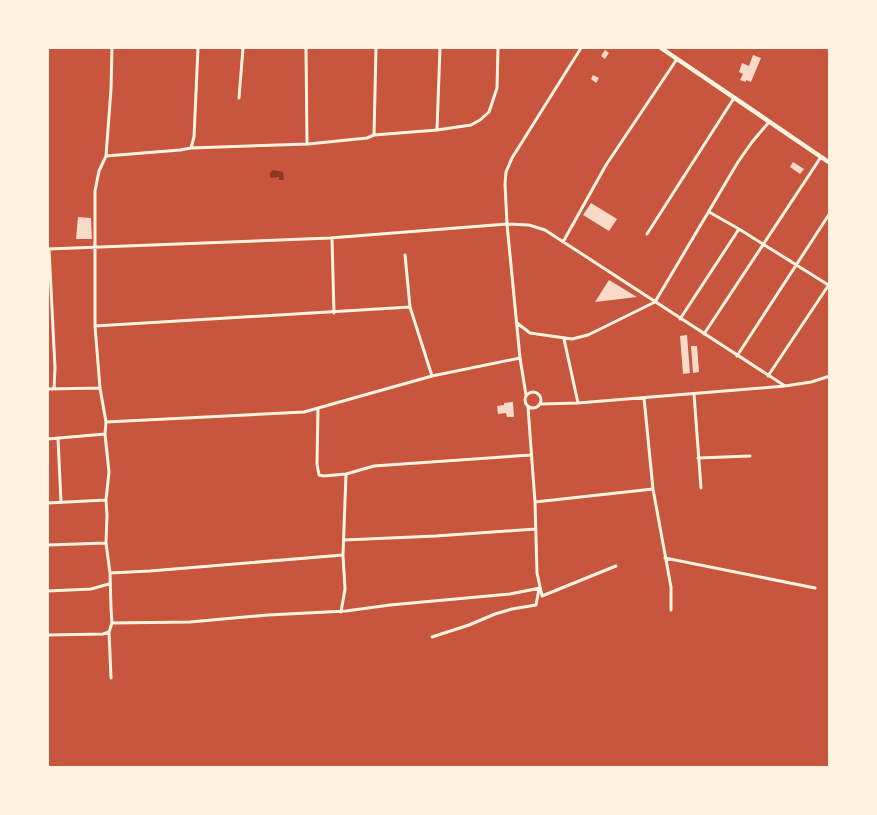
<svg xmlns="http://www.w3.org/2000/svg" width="877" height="815" font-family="Montserrat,sans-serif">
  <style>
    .water { fill: #8f3625 }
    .building { fill: #f7dbc8 }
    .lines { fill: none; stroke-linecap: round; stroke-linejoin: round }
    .minor { stroke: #fff3e0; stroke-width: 3 }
    .primary { stroke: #fff3e0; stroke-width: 4.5 }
  </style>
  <rect width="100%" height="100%" fill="#c8553d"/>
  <path class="water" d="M 273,170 L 283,172 L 284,180 L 279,180 L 279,177 L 270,178 L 270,173 Z"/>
  <path class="building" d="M 116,48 L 152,48 L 152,49 L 116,49 Z
    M 605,50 L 609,53 L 605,59 L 601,56 Z
    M 753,55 L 761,58 L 751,82 L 746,80 L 746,82 L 740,80 L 743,74 L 739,72 L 742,63 L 749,66 Z
    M 593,75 L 599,78 L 596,83 L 591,79 Z
    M 793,162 L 804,169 L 800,174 L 790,167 Z
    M 591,203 L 617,219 L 609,231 L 583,215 Z
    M 78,217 L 91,218 L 92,239 L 76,239 Z
    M 609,280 L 637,297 L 595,302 Z
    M 687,335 L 690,373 L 683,374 L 680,336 Z
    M 691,346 L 697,346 L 699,372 L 693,373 Z
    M 513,402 L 514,417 L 507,417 L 506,413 L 498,414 L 497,406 L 504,405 L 504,403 Z"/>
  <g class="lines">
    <path class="minor" d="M 306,48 L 307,143
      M 239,98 L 243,48
      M 437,130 L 440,48
      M 374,135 L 437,130 L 471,125 L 480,120 L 489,112 L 497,88 L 498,48
      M 191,148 L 308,144 L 367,138 L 374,135 L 376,48
      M 106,156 L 180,150 L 191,148 L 194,137 L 198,48
      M 709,212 L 739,229 L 830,286
      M 647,234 L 734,98
      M 332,238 L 334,313
      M 563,242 L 606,165 L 677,59
      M 48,249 L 330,238 L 507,224 L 529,225 L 545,230 L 785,386
      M 49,249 L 55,368 L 54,389
      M 405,255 L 410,307 L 432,376
      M 680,319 L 739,229
      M 517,323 L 530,333 L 572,339 L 588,335 L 655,302 L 738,162 L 752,142 L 769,122
      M 95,326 L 410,307
      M 704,334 L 821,157
      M 564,339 L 578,403
      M 737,356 L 830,213
      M 768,376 L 830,283
      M 48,389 L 100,388
      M525 400a8 8 0 1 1 16 0a8 8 0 1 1-16 0Z
      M 694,394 L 701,488
      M 526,395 L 520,358 L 507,224 L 505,184 L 506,172 L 512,158 L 581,48
      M 644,398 L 653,489 L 671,587 L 671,610
      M 540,404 L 578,403 L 785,386 L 811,382 L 830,376
      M 528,407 L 535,502 L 537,573 L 542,596 L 616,566
      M 318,409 L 317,464 L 319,475 L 324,476 L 346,474 L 343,555 L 345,589 L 341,612
      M 106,422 L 304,412 L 432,376 L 520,358
      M 58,438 L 61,502
      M 48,439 L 105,434
      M 698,458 L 750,456
      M 346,474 L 374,466 L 531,455
      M 535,502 L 653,489
      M 48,503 L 106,500
      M 344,540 L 436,536 L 536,529
      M 48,545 L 106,543
      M 665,558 L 815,588
      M 110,573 L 150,571 L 343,555
      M 48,591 L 91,589 L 109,584
      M 112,623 L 190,622 L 268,615 L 346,611 L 390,605 L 510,594 L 540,588
      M 48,635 L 103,634 L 109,632
      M 432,637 L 469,625 L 495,614 L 512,609 L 536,605 L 539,589
      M 111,678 L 109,632 L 112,623 L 111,608 L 110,573 L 106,543 L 107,515 L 106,500 L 109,472 L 105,434 L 106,422 L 100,388 L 95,326 L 95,191 L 99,171 L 106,156 L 111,89 L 112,48"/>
    <path class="primary" d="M 661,48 L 830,163"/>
  </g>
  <rect width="877" height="815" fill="none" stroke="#fff3e0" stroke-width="98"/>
</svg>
